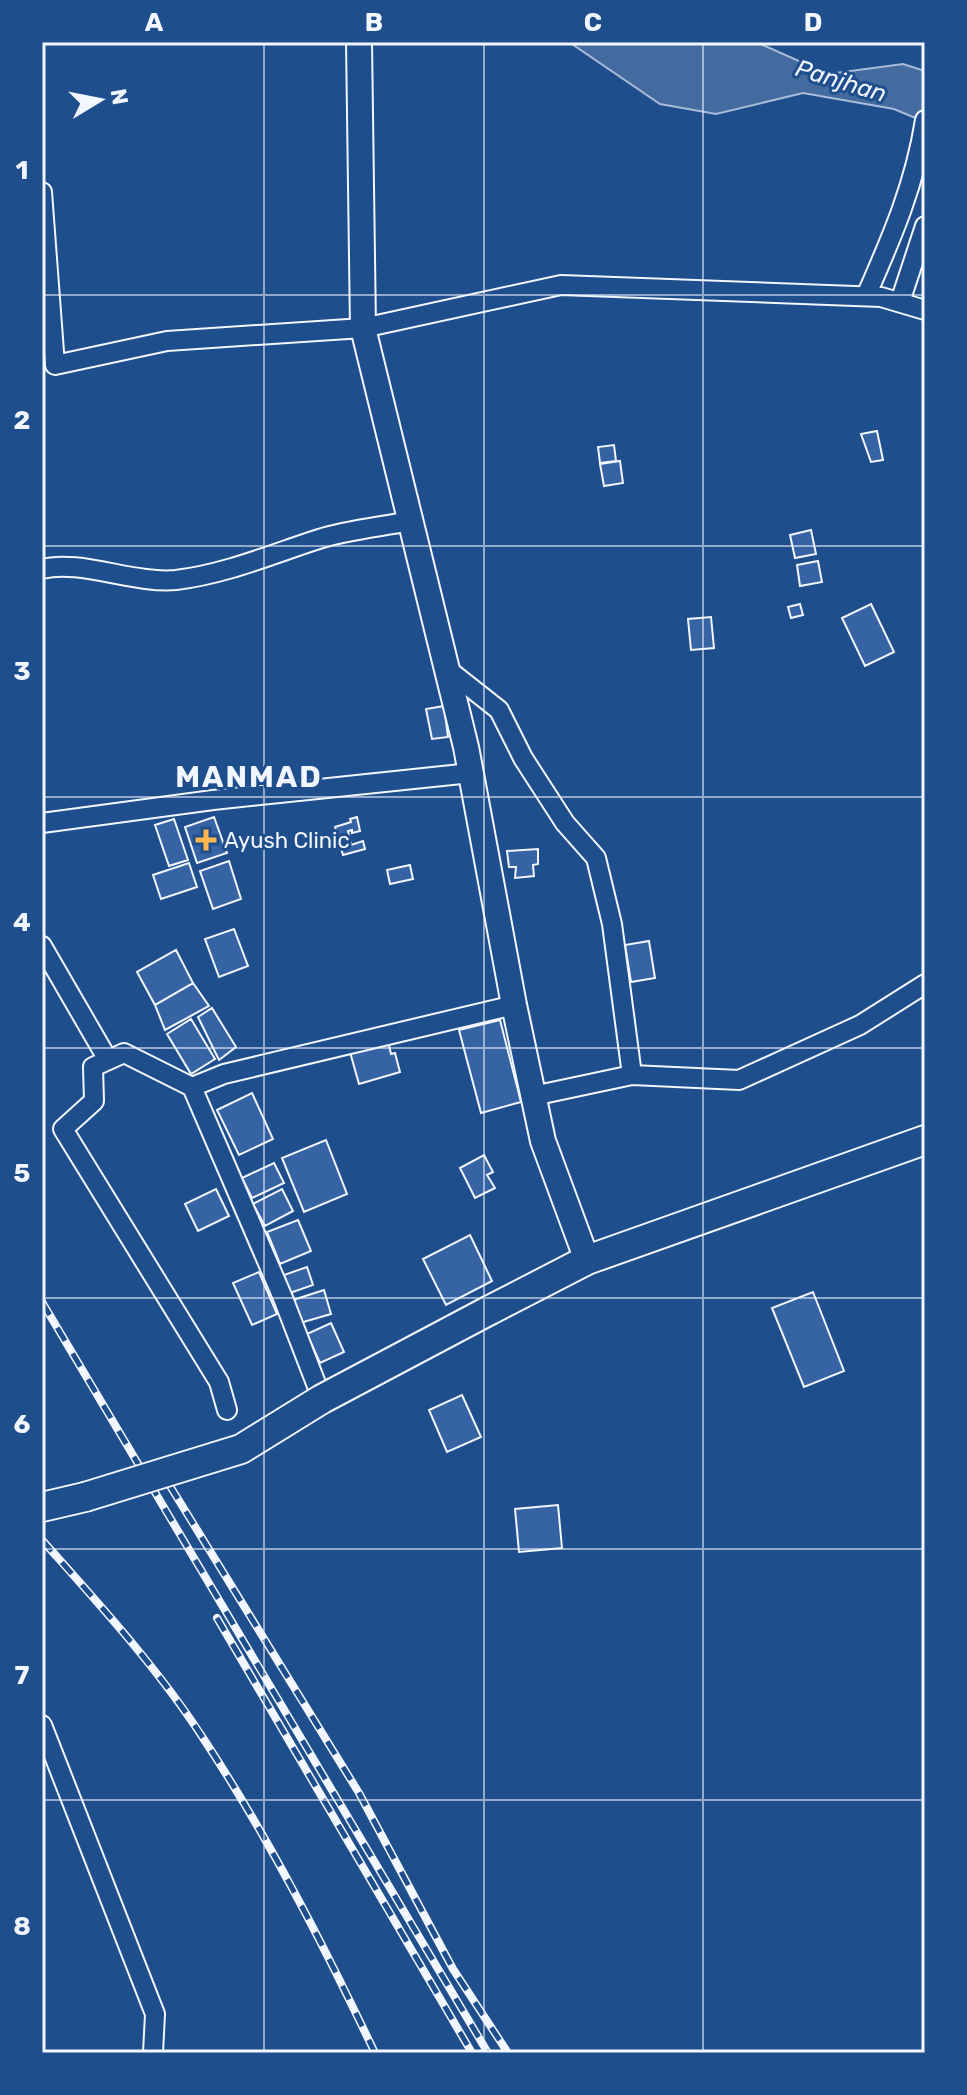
<svg xmlns="http://www.w3.org/2000/svg" width="967" height="2095" font-family="Rubik,sans-serif">
  <style>
    .water { fill: #446ba0; stroke: #a8bbd7; stroke-width: 2 }
    .building { fill: #3563a3; stroke: #f2f6ff; stroke-width: 2 }
    .lines { fill: none; stroke-linecap: round; stroke-linejoin: round }
    .minor-casing { stroke: #f2f6ff; stroke-width: 22 }
    .major-casing { stroke: #f2f6ff; stroke-width: 28 }
    .highway-casing { stroke: #f2f6ff; stroke-width: 32 }
    .minor { stroke: #1f4e8c; stroke-width: 18 }
    .major { stroke: #1f4e8c; stroke-width: 24 }
    .highway { stroke: #1f4e8c; stroke-width: 28 }
    .rail-casing { stroke: #f2f6ff; stroke-width: 8 }
    .rail { stroke: #1f4e8c; stroke-width: 5; stroke-dasharray: 15; stroke-linecap: butt }
    .highway-bridge-casing { stroke: #f2f6ff; stroke-width: 32; stroke-linecap: butt }
    .highway-bridge { stroke: #1f4e8c; stroke-width: 28 }
    .grid { fill: none; stroke: #f2f6ff; stroke-width: 2; stroke-opacity: 0.55 }
    .poi-dot { fill: #ffb74d; stroke: #1f4e8c; stroke-width: 3 }
    .labels { text-anchor: middle; dominant-baseline: central; stroke-width: 6; stroke-linejoin: round; paint-order: stroke }
    .poi-label { font-size: 22px; fill: #f2f6ff; stroke: #1f4e8c; text-anchor: start }
    .water-label { font-size: 24px; font-style: italic; fill: #f2f6ff; stroke: #1f4e8c }
    .district-label { font-size: 30px; font-weight: bold; letter-spacing: 2px; fill: #f2f6ff; stroke: #1f4e8c }
    .neatline { fill: none; stroke: #f2f6ff; stroke-width: 3 }
    .grid-label { font-size: 26px; text-anchor: middle; font-weight: bold; fill: #f2f6ff }
  </style>
  <rect width="100%" height="100%" fill="#1f4e8c"/>
  <path class="water" d="M 569,42 L 756,42 L 828,74 L 903,64 L 925,71 L 925,122 L 894,109 L 803,93 L 716,114 L 660,104 Z"/>
  <path class="building" d="M 877,431 L 883,460 L 871,462 L 861,434 Z
    M 614,445 L 616,461 L 600,463 L 598,447 Z
    M 620,461 L 623,483 L 604,486 L 600,464 Z
    M 811,530 L 816,554 L 795,558 L 790,535 Z
    M 818,561 L 822,582 L 800,586 L 797,565 Z
    M 800,604 L 803,615 L 791,618 L 788,607 Z
    M 871,604 L 894,652 L 865,666 L 842,618 Z
    M 711,617 L 714,648 L 691,650 L 688,619 Z
    M 444,706 L 448,737 L 432,739 L 426,709 Z
    M 214,817 L 227,853 L 197,863 L 185,827 Z
    M 357,817 L 360,831 L 352,833 L 352,830 L 348,831 L 351,845 L 363,841 L 365,849 L 343,855 L 335,827 L 351,822 L 350,819 Z
    M 174,819 L 188,860 L 169,866 L 155,825 Z
    M 538,849 L 538,864 L 533,865 L 534,876 L 515,878 L 516,867 L 509,867 L 507,851 Z
    M 229,861 L 241,899 L 213,909 L 200,871 Z
    M 189,863 L 197,887 L 161,899 L 153,875 Z
    M 410,865 L 413,879 L 390,884 L 387,870 Z
    M 234,929 L 248,966 L 219,977 L 205,939 Z
    M 649,941 L 655,978 L 631,982 L 625,945 Z
    M 176,950 L 193,983 L 155,1005 L 137,972 Z
    M 193,983 L 209,1006 L 165,1030 L 155,1005 Z
    M 212,1008 L 236,1047 L 219,1060 L 198,1017 Z
    M 191,1019 L 215,1059 L 191,1074 L 167,1034 Z
    M 500,1020 L 521,1102 L 481,1113 L 459,1030 Z
    M 388,1041 L 391,1054 L 395,1053 L 400,1072 L 359,1084 L 350,1052 Z
    M 252,1093 L 273,1139 L 239,1155 L 217,1110 Z
    M 326,1140 L 347,1194 L 304,1212 L 282,1158 Z
    M 484,1155 L 493,1172 L 487,1175 L 495,1188 L 475,1198 L 460,1168 Z
    M 274,1163 L 284,1183 L 252,1198 L 242,1178 Z
    M 216,1189 L 229,1216 L 198,1231 L 185,1204 Z
    M 282,1189 L 293,1211 L 265,1226 L 253,1204 Z
    M 298,1220 L 311,1251 L 280,1264 L 267,1232 Z
    M 470,1235 L 492,1281 L 446,1305 L 423,1259 Z
    M 307,1267 L 313,1285 L 290,1293 L 284,1275 Z
    M 259,1272 L 277,1314 L 252,1325 L 233,1283 Z
    M 324,1290 L 331,1314 L 300,1323 L 293,1300 Z
    M 813,1292 L 844,1371 L 804,1387 L 772,1308 Z
    M 331,1323 L 344,1352 L 320,1363 L 307,1334 Z
    M 462,1395 L 481,1437 L 447,1452 L 429,1410 Z
    M 558,1505 L 562,1548 L 519,1552 L 515,1509 Z"/>
  <g class="lines">
    <defs>
      <path id="minor" d="M 42,192 L 55,365 L 167,341 L 363,328 L 561,285 L 881,297 L 925,310
        M 866,296 C 892,237 915,184 925,120
        M 900,302 L 925,226
        M 42,569 C 79,559 134,584 176,580 C 226,574 272,554 319,539 C 348,530 380,527 410,521
        M 447,669 L 499,710 L 523,758 L 565,823 L 596,858 L 612,924 L 632,1075 L 533,1096
        M 42,823 L 213,800 L 471,773
        M 42,946 L 108,1060
        M 632,1075 L 739,1080 L 860,1025 L 925,984
        M 192,1087 L 124,1053 L 93,1067 L 94,1101 L 63,1129 L 219,1382 L 227,1410
        M 322,1399 L 283,1298 L 192,1087 L 224,1074 L 514,1005
        M 42,1725 L 155,2014 L 153,2053"/>
      <path id="major" d="M 359,42 L 363,328 L 466,747 L 514,1005 L 543,1141 L 587,1260"/>
      <path id="highway" d="M 490,1310 L 587,1260 L 925,1140
        M 42,1507 L 85,1497"/>
    </defs>
    <use href="#minor" class="minor-casing"/>
    <use href="#major" class="major-casing"/>
    <use href="#highway" class="highway-casing"/>
    <use href="#minor" class="minor"/>
    <use href="#major" class="major"/>
    <use href="#highway" class="highway"/>
    <defs>
      <path id="rail" d="M 42,1302 L 488,2053
        M 170,1486 L 359,1793 L 453,1969 L 508,2053
        M 42,1540 C 98,1603 157,1667 203,1738 C 269,1838 324,1946 375,2053
        M 217,1618 L 472,2053"/>
    </defs>
    <use href="#rail" class="rail-casing"/>
    <use href="#rail" class="rail"/>
    <defs>
      <path id="highway-bridge" d="M 85,1497 L 241,1449 L 322,1399 L 490,1310"/>
    </defs>
    <use href="#highway-bridge" class="highway-bridge-casing"/>
    <use href="#highway-bridge" class="highway-bridge"/>
  </g>
  <path class="grid" d="M 264,42 L 264,2053M 484,42 L 484,2053M 703,42 L 703,2053M 42,295 L 925,295M 42,546 L 925,546M 42,797 L 925,797M 42,1048 L 925,1048M 42,1298 L 925,1298M 42,1549 L 925,1549M 42,1800 L 925,1800"/>
  <path class="poi-dot" d="M202 828h8v8h8v8h-8v8h-8v-8h-8v-8h8z"/>
  <g class="labels">
    <g class="poi-label">
      <text x="224" y="840">Ayush Clinic</text>
    </g>
    <g class="water-label">
      <text transform="translate(841 81) rotate(17)">Panjhan</text>
    </g>
    <g class="district-label">
      <text x="249" y="777">MANMAD</text>
    </g>
  </g>
  <rect width="967" height="2095" fill="none" stroke="#1f4e8c" stroke-width="88"/>
  <g transform="translate(100 100) rotate(80)" stroke="#1f4e8c" stroke-width="6" paint-order="stroke">
  <path d="M0-6L14 30L0 20L-14 30Z" fill="#f2f6ff"/>
  <text y="-12" font-size="22" font-weight="bold" text-anchor="middle" fill="#f2f6ff">N</text>
  </g>
  <rect x="44" y="44" width="879" height="2007" class="neatline"/>
  <g class="grid-label">
    <text x="154" y="31">A</text>
    <text x="374" y="31">B</text>
    <text x="593" y="31">C</text>
    <text x="813" y="31">D</text>
    <text x="22" y="179">1</text>
    <text x="22" y="429">2</text>
    <text x="22" y="680">3</text>
    <text x="22" y="931">4</text>
    <text x="22" y="1182">5</text>
    <text x="22" y="1433">6</text>
    <text x="22" y="1684">7</text>
    <text x="22" y="1935">8</text>
  </g>
</svg>
